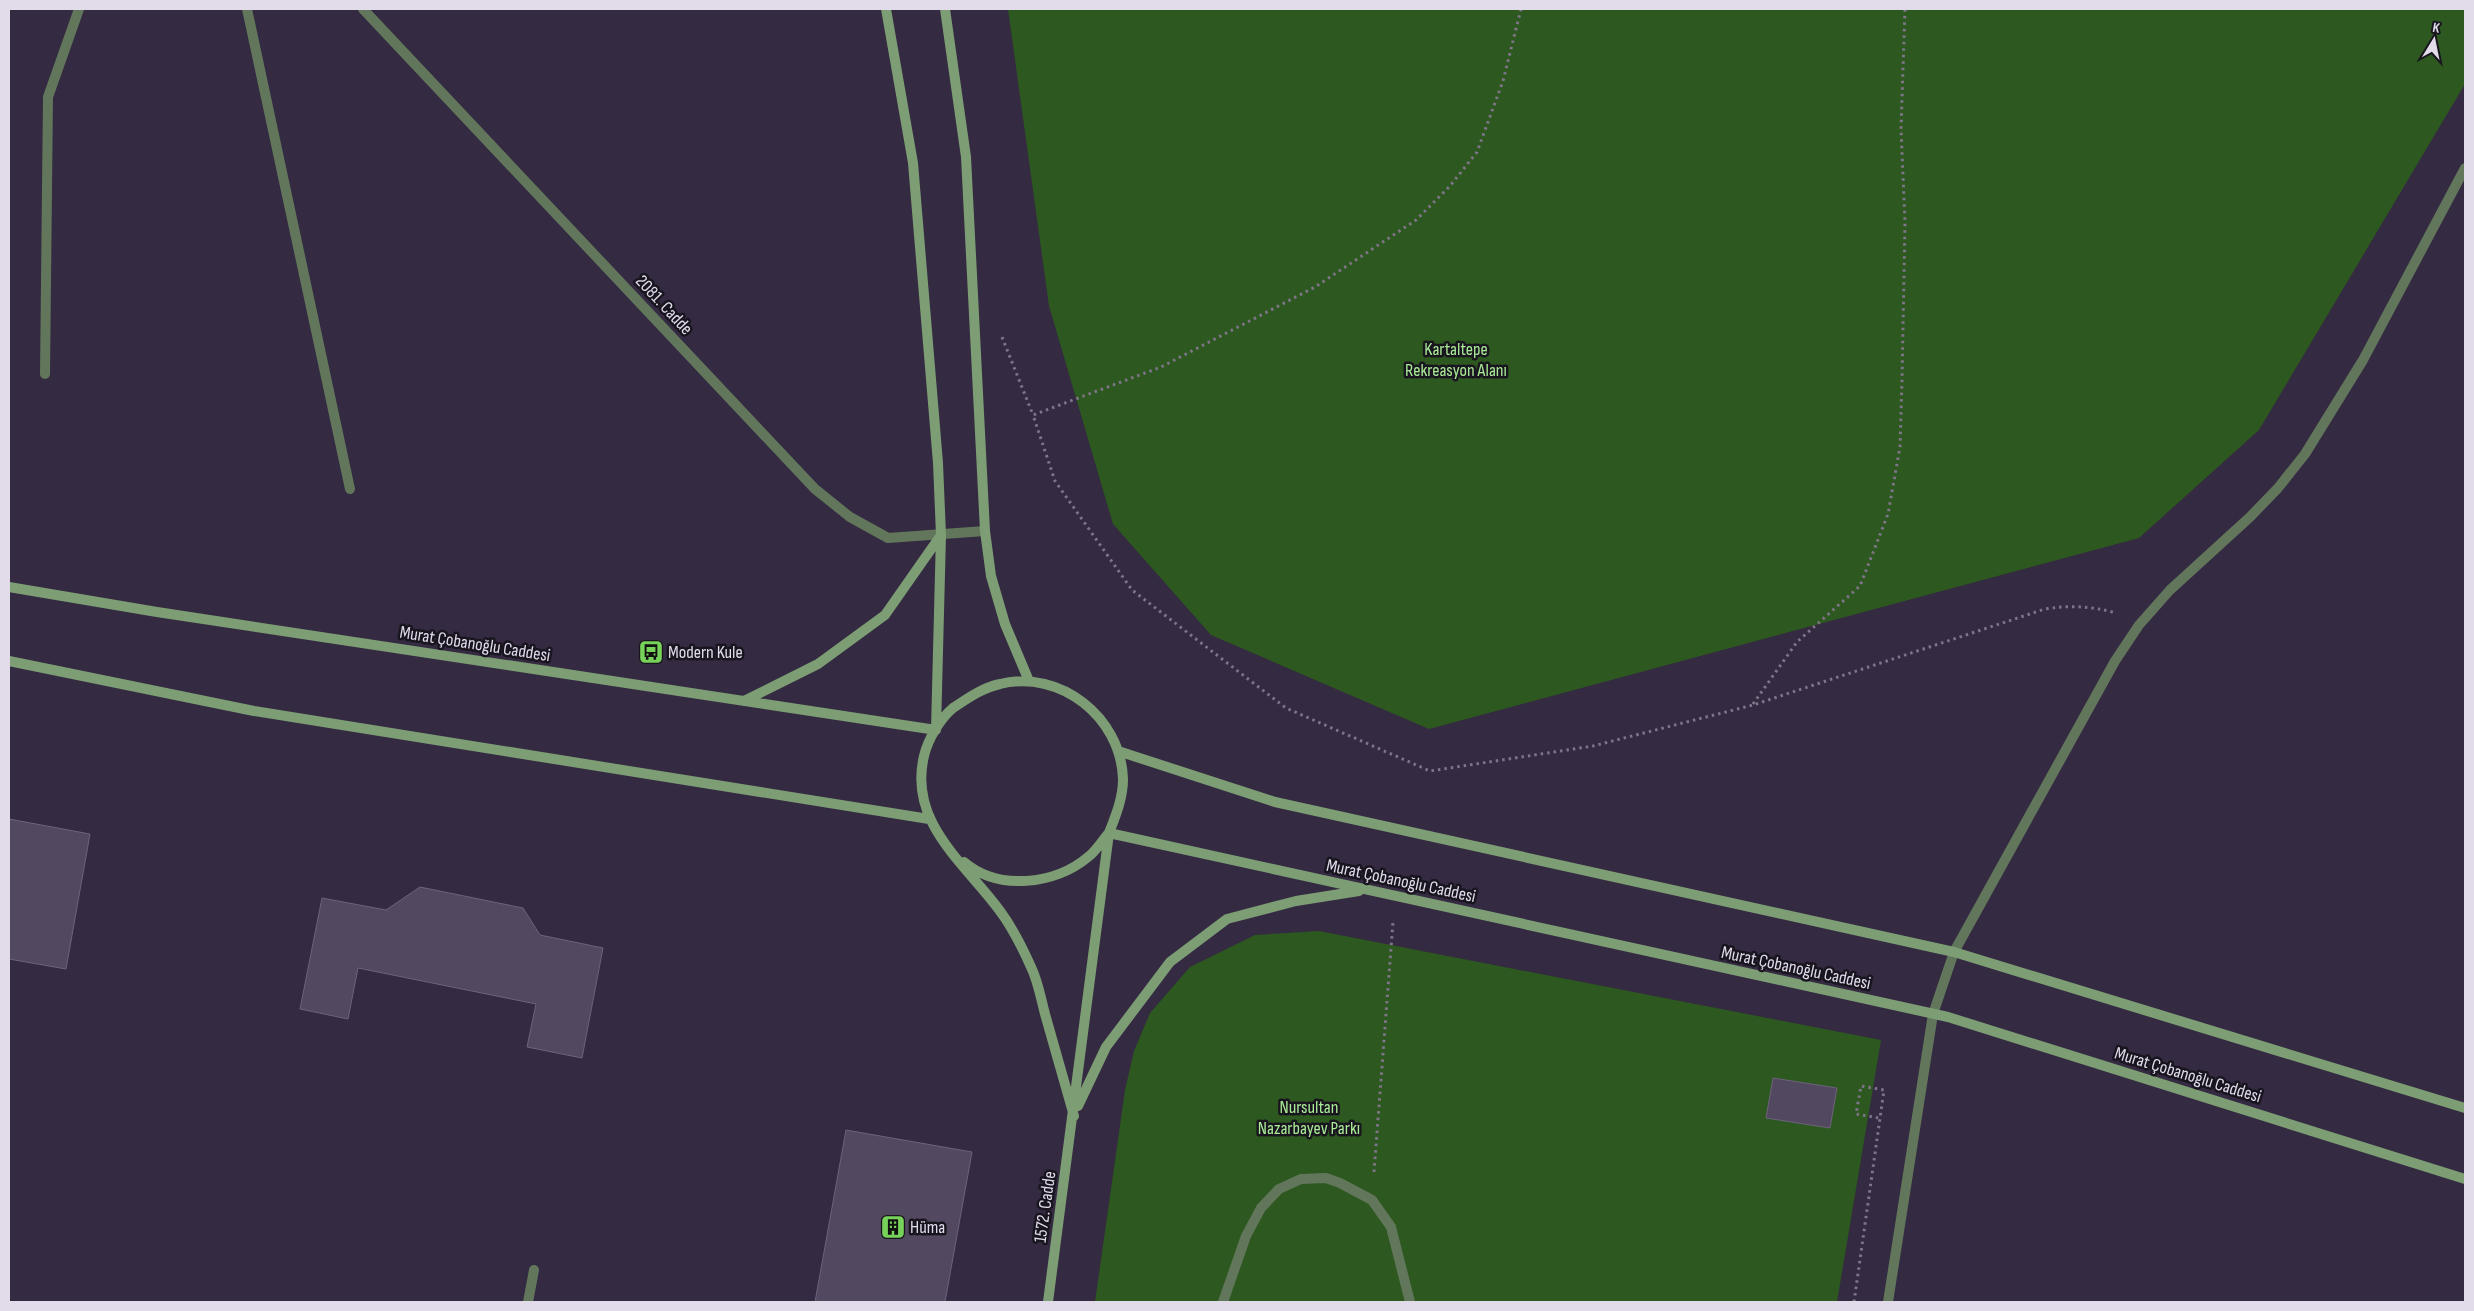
<svg xmlns="http://www.w3.org/2000/svg" width="2474" height="1311" font-family="'Sofia Sans Condensed',sans-serif">
  <style>
    .green { fill: #2d581f }
    .building { fill: #524860; stroke: #6d637d }
    .lines { fill: none; stroke-linecap: round; stroke-linejoin: round }
    .path { stroke: #7e7589; stroke-width: 3; stroke-dasharray: 2.5 4; stroke-linecap: butt }
    .service { stroke: #62765c; stroke-width: 10 }
    .pedestrian { stroke: #62765c; stroke-width: 10 }
    .minor { stroke: #62765c; stroke-width: 10 }
    .tertiary { stroke: #62765c; stroke-width: 10 }
    .secondary { stroke: #7d9d74; stroke-width: 10 }
    .labels { text-anchor: middle; dominant-baseline: central; stroke-width: 5; stroke-linejoin: round; paint-order: stroke }
    .street-label { font-size: 18px; fill: #e1dbea; stroke: #19151f }
    .park-label { font-size: 18px; fill: #a9eb96; stroke: #19151f }
    .poi-label { font-size: 18px; fill: #e1dbea; stroke: #19151f; text-anchor: start }
  </style>
  <rect width="100%" height="100%" fill="#342a41"/>
  <path class="green" d="M 1008,9 L 2465,9 L 2465,84 L 2259,430 L 2139,538 L 1429,729 L 1211,635 L 1113,524 L 1049,306 Z
    M 1319,931 L 1881,1040 L 1837,1302 L 1095,1302 L 1125,1090 L 1134,1051 L 1150,1013 L 1190,967 L 1255,935 Z"/>
  <path class="building" d="M 9,819 L 90,834 L 66,969 L 9,959 Z
    M 420,887 L 523,908 L 540,935 L 603,948 L 582,1058 L 527,1047 L 536,1004 L 358,968 L 348,1019 L 300,1009 L 322,898 L 386,910 Z
    M 1773,1078 L 1837,1088 L 1830,1128 L 1766,1118 Z
    M 846,1130 L 972,1152 L 945,1302 L 815,1302 Z"/>
  <g class="lines">
    <path class="path" d="M 1521,9 L 1503,81 L 1477,152 L 1450,186 L 1416,220 L 1315,287 L 1161,367 L 1033,415 L 1055,481 L 1132,590 L 1286,708 L 1430,771 L 1593,746 L 1753,705 L 2045,609 C 2070,605 2091,606 2116,613
      M 1002,337 L 1033,415
      M 1753,704 L 1797,642 L 1860,586 L 1888,514 L 1900,447 L 1902,380 L 1905,222 L 1901,129 L 1905,9
      M 1374,1172 L 1393,922
      M 1854,1302 L 1884,1090 L 1861,1086 L 1856,1114 L 1879,1118"/>
    <path class="service" d="M 247,9 L 350,489
      M 45,374 L 48,97 L 79,9"/>
    <path class="pedestrian" d="M 1223,1302 L 1246,1236 L 1261,1208 L 1279,1189 L 1301,1179 L 1326,1178 L 1340,1183 L 1372,1200 L 1391,1227 L 1410,1302"/>
    <path class="minor" d="M 363,9 L 815,489 L 850,517 L 888,538 L 985,531
      M 1954,952 L 2115,661 L 2139,625 L 2170,590 L 2250,517 L 2278,488 L 2305,454 L 2363,360 L 2465,168
      M 528,1302 L 534,1270"/>
    <path class="tertiary" d="M 1888,1302 L 1933,1014 L 1954,952"/>
    <path class="secondary" d="M 886,9 L 913,163 L 938,463 L 941,535 L 936,729
      M 945,9 L 966,157 L 985,531 L 991,576 L 1005,624 L 1029,681
      M 9,587 L 157,612 L 936,730
      M 9,661 L 254,711 L 929,819
      M 744,701 L 818,664 L 885,615 L 941,535
      M 1118,751 L 1275,802 L 1954,952 L 2465,1108
      M 1109,833 L 1948,1017 L 2465,1179
      M 964,862 C 998,891 1055,885 1088,857 C 1096,851 1102,841 1108,834
      M 1078,1106 L 1106,1047 L 1170,962 L 1227,919 L 1296,901 L 1359,891
      M 1048,1302 L 1109,833 C 1116,815 1123,798 1123,779 C 1121,717 1060,669 1000,684 C 982,688 968,698 953,708 C 940,719 928,739 924,756 C 908,823 965,863 1000,911 C 1012,927 1023,949 1031,967 C 1038,981 1041,999 1045,1014 C 1055,1048 1064,1082 1074,1116"/>
  </g>
  <defs>
    <symbol id="bus-square" viewBox="-11 -11 22 22"><rect x="-9" y="-9" width="18" height="18" rx="4" fill="#77d259" stroke="#19151f"/><path d="M-5-6H5V4H4V6H2V4H-2V6H-4V4H-5ZM-3.5-4V0h7V-4ZM-3.5 1.2v1.5H-2V1.2ZM2 1.2v1.5H3.5V1.2Z" fill="#111"/></symbol>
    <symbol id="building-square" viewBox="-11 -11 22 22"><rect x="-9" y="-9" width="18" height="18" rx="4" fill="#77d259" stroke="#19151f"/><path d="M-4-6H4V6H1V3H-1V6H-4ZM-2.5-4.3h1.7v1.8h-1.7ZM.8-4.3h1.7v1.8H.8ZM-2.5-1h1.7V.8h-1.7ZM.8-1h1.7V.8H.8Z" fill="#111"/></symbol>
  </defs>
  <g fill-rule="evenodd">
    <use href="#bus-square" x="637" y="638" width="28" height="28"/>
    <use href="#building-square" x="879" y="1213" width="28" height="28"/>
  </g>
  <g class="labels">
    <g class="street-label">
      <text transform="translate(664 305) rotate(47)">2081. Cadde</text>
      <text transform="translate(475 644) rotate(9)">Murat Çobanoğlu Caddesi</text>
      <text transform="translate(1401 881) rotate(12)">Murat Çobanoğlu Caddesi</text>
      <text transform="translate(1796 968) rotate(12)">Murat Çobanoğlu Caddesi</text>
      <text transform="translate(2188 1075) rotate(17)">Murat Çobanoğlu Caddesi</text>
      <text transform="translate(1045 1207) rotate(-82)">1572. Cadde</text>
    </g>
    <g class="park-label">
      <text x="1456" y="349">Kartaltepe<tspan x="1456" dy="21">Rekreasyon Alanı</tspan></text>
      <text x="1309" y="1107">Nursultan<tspan x="1309" dy="21">Nazarbayev Parkı</tspan></text>
    </g>
    <g class="poi-label">
      <text x="668" y="652">Modern Kule</text>
      <text x="910" y="1227">Hüma</text>
    </g>
  </g>
  <rect width="2474" height="1311" fill="none" stroke="#e1dbea" stroke-width="20"/>
  <g transform="translate(2434 40) rotate(10)" stroke="#19151f" stroke-width="4" paint-order="stroke">
  <path d="M0-4L9 19L0 12L-9 19Z" fill="#e1dbea"/>
  <text y="-8" font-size="14" font-weight="bold" text-anchor="middle" fill="#e1dbea">K</text>
  </g>
</svg>
